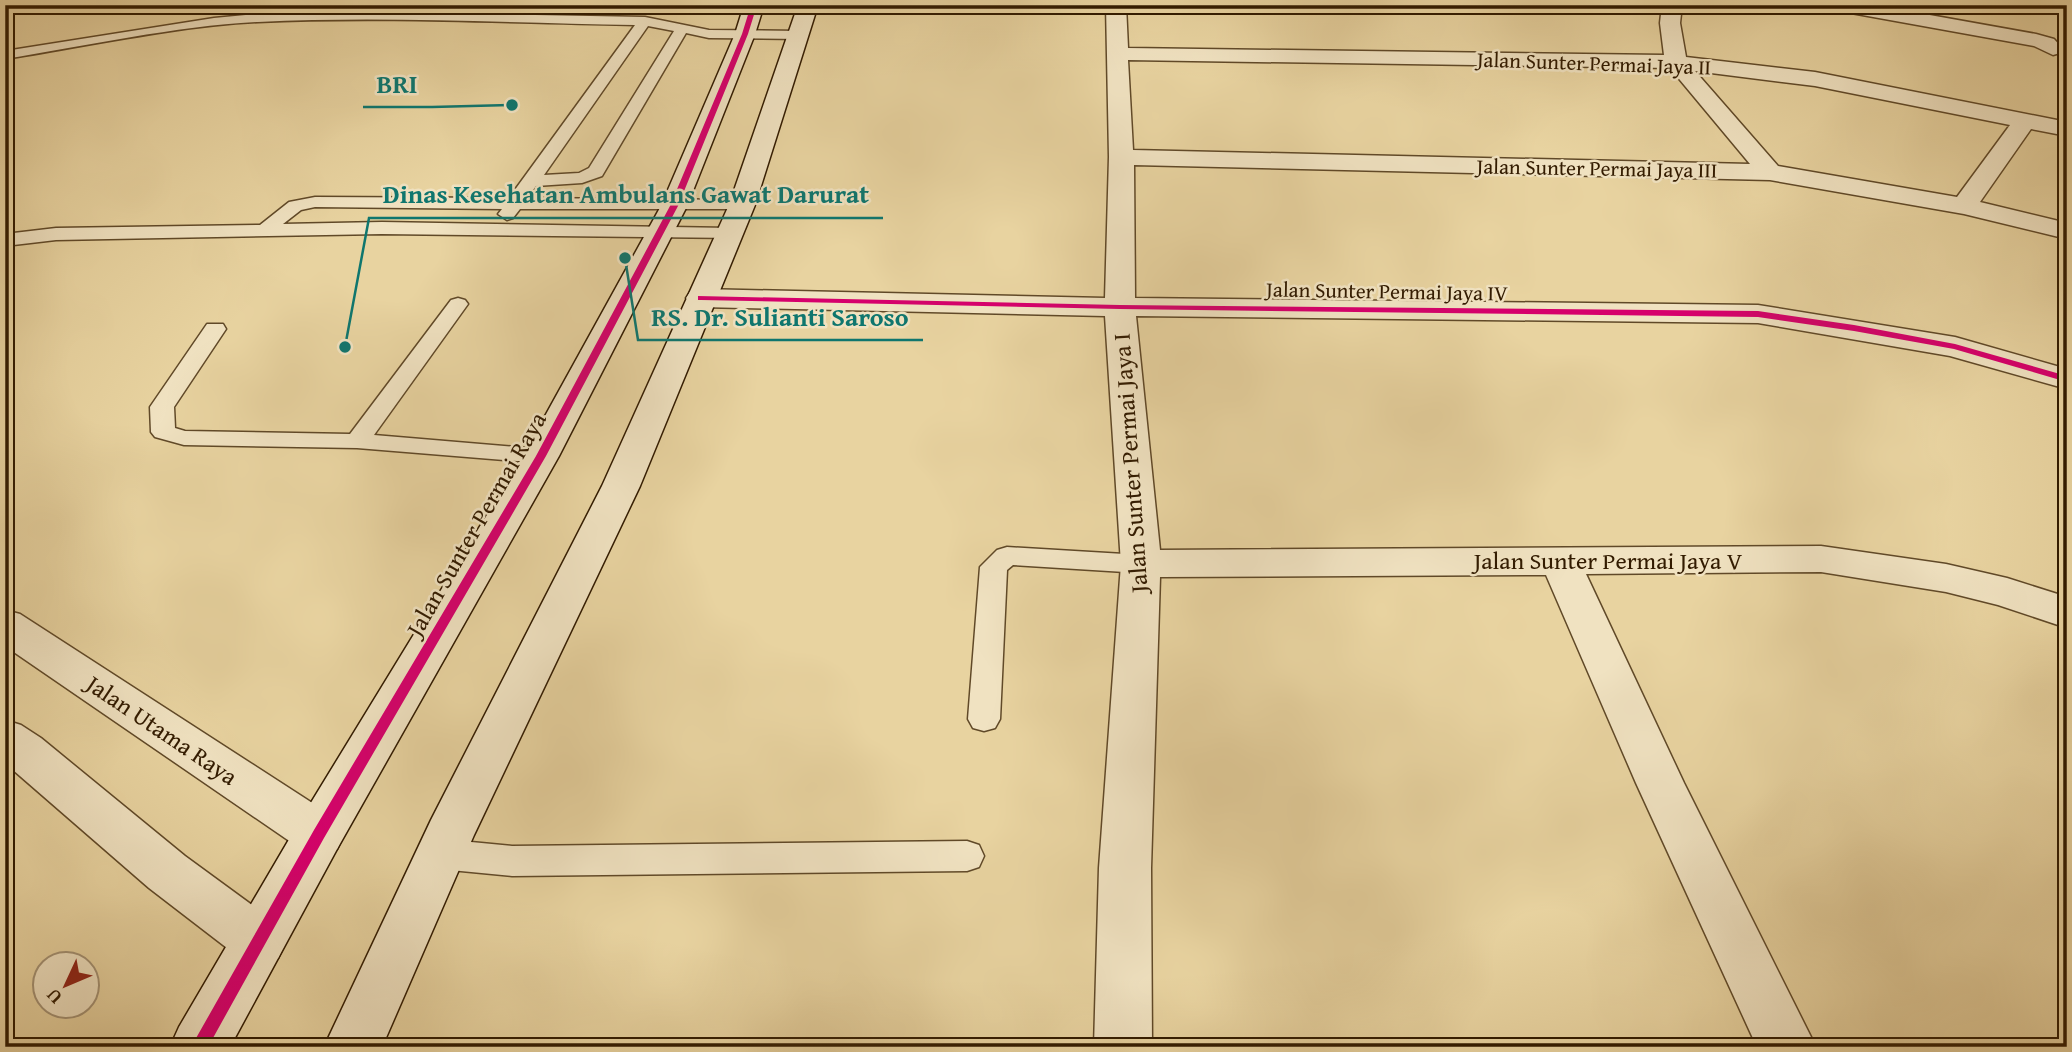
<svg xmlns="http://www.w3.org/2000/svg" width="2072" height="1052" font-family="'Gentium Book Plus',serif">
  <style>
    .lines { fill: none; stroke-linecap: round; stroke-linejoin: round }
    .lane-casing { stroke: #604928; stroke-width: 3 }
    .street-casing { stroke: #604928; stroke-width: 3 }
    .secondary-casing { stroke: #321b00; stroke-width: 3 }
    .lane { fill: #f0e2c1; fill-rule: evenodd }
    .street { fill: #f0e2c1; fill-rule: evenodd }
    .secondary { fill: #f0e2c1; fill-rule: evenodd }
    .cycleway-casing { stroke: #f0e2c1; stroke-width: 5 }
    .cycleway { fill: #d6006c; fill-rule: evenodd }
    .labels { text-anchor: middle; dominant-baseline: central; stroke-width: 5; stroke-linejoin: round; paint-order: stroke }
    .far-street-label { font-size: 21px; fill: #321b00; stroke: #f0e2c1 }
    .street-label { font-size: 24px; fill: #321b00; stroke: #f0e2c1 }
    .leader { fill: none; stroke: #0f766e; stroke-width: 2.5 }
    .callout-dot { fill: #0f766e; stroke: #f0e2c1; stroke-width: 2.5 }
    .callout-label { font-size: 26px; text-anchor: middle; font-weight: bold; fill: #0f766e; stroke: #f0e2c1; stroke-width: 5; stroke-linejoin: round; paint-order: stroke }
  </style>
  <rect width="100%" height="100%" fill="#e8d3a0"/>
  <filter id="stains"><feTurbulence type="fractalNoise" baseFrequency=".00286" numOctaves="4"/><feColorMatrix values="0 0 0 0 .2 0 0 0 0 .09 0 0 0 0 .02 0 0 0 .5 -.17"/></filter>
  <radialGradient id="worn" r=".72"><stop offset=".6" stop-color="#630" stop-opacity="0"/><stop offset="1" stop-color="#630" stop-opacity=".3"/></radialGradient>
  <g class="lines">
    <defs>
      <path id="lane" d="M 357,12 L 645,17 L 709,30 L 800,31 L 807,35 L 800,39 L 709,38 L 686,33 L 602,176 L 582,183 L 536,186 L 527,198 L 742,200 L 751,205 L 748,209 L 520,209 L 513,218 L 507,220 L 498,214 L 502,209 L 315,207 L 301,210 L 283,224 L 382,222 L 730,228 L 739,234 L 737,238 L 382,234 L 56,240 L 5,246 L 5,234 L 56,228 L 260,225 L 289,202 L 315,197 L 509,198 L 635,25 C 510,23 383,16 258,22 C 177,26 86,46 5,59 L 5,51 L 214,18 L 256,14 ZM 648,26 L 674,31 L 589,168 L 579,173 L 544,175 Z
        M 458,298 L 465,300 L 468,304 L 374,435 L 541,449 L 550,451 L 553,456 L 550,461 L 541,463 L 357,448 L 184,445 L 155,437 L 151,432 L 150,407 L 207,324 L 223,324 L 226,329 L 174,407 L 175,428 L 185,431 L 350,434 L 451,300 Z
        M 1007,547 L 1141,555 L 1151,557 L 1155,564 L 1151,571 L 1141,573 L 1013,565 L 1007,570 L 1000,719 L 995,728 L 984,731 L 973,728 L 968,719 L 980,567 L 997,550 Z
        M 440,839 L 512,846 L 967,841 L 979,845 L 984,856 L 979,867 L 967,871 L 512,876 L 440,869 L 428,865 L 423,854 L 428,843 Z"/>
      <path id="street" d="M 5,5 L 21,5 L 19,9 L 5,12 Z
        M 1106,5 L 1126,5 L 1128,48 L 1664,55 L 1660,23 L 1662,5 L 1682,5 L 1680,23 L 1686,57 L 1815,72 L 2067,122 L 2067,136 L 2031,129 L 1980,202 L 2067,223 L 2067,239 L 1964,214 L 1770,180 L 1134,165 L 1135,298 L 1758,305 L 1955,337 L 2067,369 L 2067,389 L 1950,356 L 1758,323 L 1136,316 L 1160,550 L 1821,546 L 1946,564 L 2007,578 L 2067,597 L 2067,628 L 1998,605 L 1946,592 L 1821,572 L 1586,574 L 1684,783 L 1816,1047 L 1757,1047 L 1636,783 L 1546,575 L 1160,577 L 1151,868 L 1152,1047 L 1094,1047 L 1099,868 L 1121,564 L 1105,316 L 701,307 L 690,304 L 686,298 L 690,292 L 701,289 L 1105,298 L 1109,157 ZM 1128,60 L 1670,68 L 1750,164 L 1133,150 ZM 1695,71 L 1815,86 L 2010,125 L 1957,197 L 1778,166 Z
        M 1831,5 L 1874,5 L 2036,34 L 2054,39 L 2063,49 L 2060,53 L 2053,55 L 2034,46 L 1840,11 Z
        M 5,610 L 20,614 L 337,819 L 344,834 L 337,849 L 319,855 L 301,849 L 5,646 Z
        M 5,720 L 21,725 L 41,738 L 185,856 L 278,924 L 286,941 L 278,958 L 259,966 L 240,958 L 149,888 L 5,763 Z"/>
      <path id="secondary" d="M 744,5 L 764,5 L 755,34 L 687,206 L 559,456 L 337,849 L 230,1047 L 170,1047 L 179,1027 L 301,819 L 523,456 L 661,206 L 735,34 Z
        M 798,5 L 818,5 L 755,205 L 640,486 L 474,835 L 382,1047 L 324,1047 L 431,820 L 602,486 L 729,205 Z"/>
    </defs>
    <use href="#lane" class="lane-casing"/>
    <use href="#street" class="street-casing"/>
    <use href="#secondary" class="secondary-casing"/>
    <use href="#lane" class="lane"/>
    <use href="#street" class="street"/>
    <use href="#secondary" class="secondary"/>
    <defs>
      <path id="cycleway" d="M 751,5 L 757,5 L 748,34 L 678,206 L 546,456 L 324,838 L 208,1047 L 191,1047 L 314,830 L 536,456 L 670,206 L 742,34 Z
        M 698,296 L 1120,305 L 1758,311 L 1854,325 L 1955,344 L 2067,376 L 2067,382 L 1954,349 L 1854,331 L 1758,317 L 1120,309 L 701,300 L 698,300 Z"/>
    </defs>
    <use href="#cycleway" class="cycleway-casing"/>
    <use href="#cycleway" class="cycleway"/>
  </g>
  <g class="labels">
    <g class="far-street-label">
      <text transform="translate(1594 63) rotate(2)">Jalan Sunter Permai Jaya II</text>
      <text transform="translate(1597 168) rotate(1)">Jalan Sunter Permai Jaya III</text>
      <text transform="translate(1387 291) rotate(1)">Jalan Sunter Permai Jaya IV</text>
    </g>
    <g class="street-label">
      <text transform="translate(1130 463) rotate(-94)">Jalan Sunter Permai Jaya I</text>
      <text transform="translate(476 524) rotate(-60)">Jalan Sunter Permai Raya</text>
      <text x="1608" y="560">Jalan Sunter Permai Jaya V</text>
      <text transform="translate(162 730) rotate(34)">Jalan Utama Raya</text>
    </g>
  </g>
  <path class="leader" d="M512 105L432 107H363M345 347L369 218H883M625 258L638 340H923"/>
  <g class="callout-dot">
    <circle cx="512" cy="105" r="7"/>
    <circle cx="345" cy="347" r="7"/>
    <circle cx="625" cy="258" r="7"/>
  </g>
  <g class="callout-label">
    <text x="397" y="93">BRI</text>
    <text x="626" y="203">Dinas Kesehatan Ambulans Gawat Darurat</text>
    <text x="780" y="326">RS. Dr. Sulianti Saroso</text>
  </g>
  <rect width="2072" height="1052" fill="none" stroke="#e8d3a0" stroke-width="28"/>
  <rect x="7" y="7" width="2058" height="1038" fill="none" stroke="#321b00" stroke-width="3.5"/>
  <rect x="14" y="14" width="2044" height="1024" fill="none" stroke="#321b00" stroke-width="2"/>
  <g transform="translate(66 985) rotate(226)"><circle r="33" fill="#f0e2c1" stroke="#a49274" stroke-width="2"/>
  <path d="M0-5L12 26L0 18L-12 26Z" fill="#8f2418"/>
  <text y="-10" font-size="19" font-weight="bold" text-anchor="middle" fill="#321b00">U</text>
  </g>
  <rect width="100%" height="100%" filter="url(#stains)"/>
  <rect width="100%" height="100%" fill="url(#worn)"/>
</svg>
